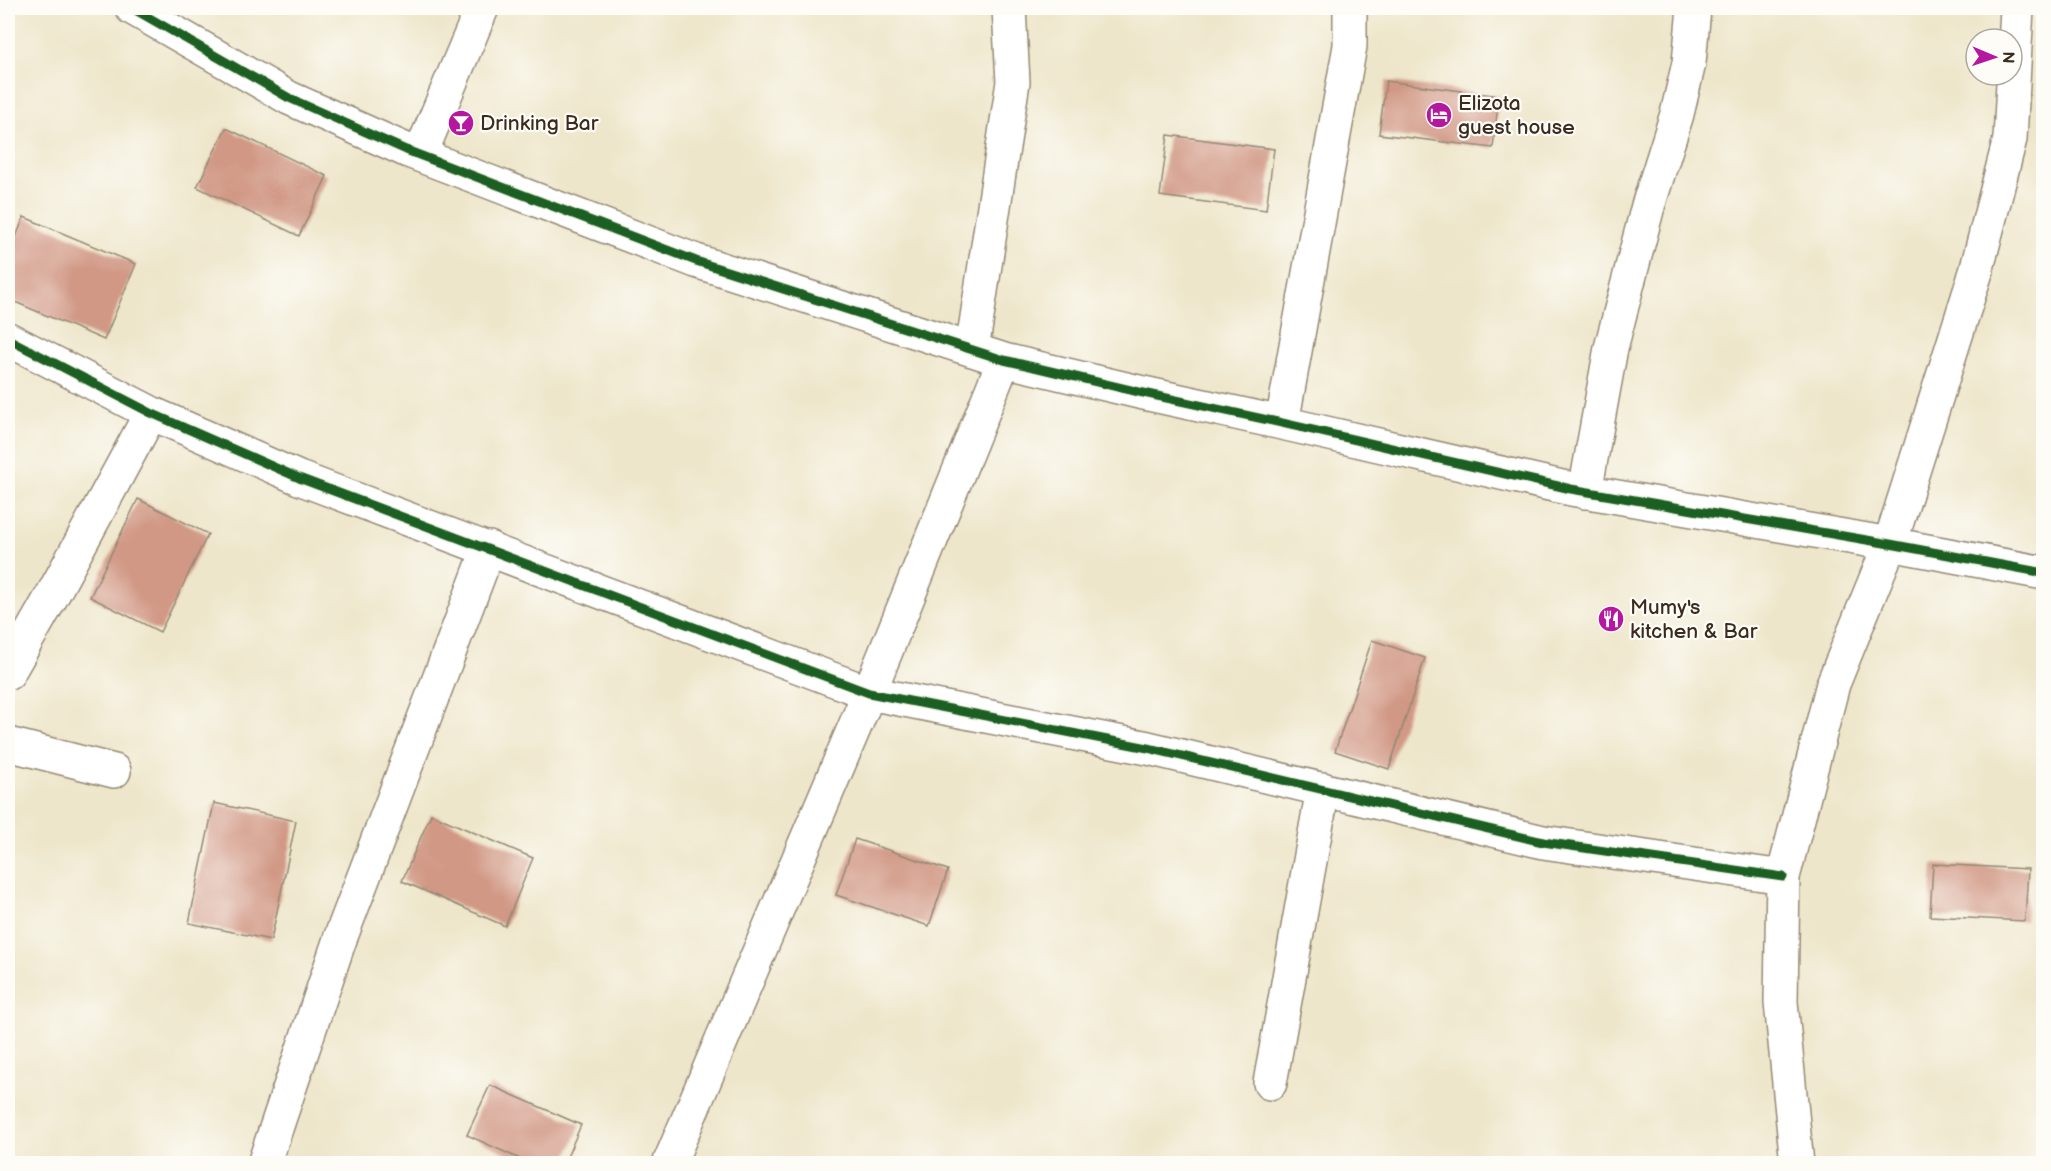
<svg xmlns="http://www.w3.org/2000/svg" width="2051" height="1171" font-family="'Balsamiq Sans',sans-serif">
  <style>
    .building { fill: #d19885 }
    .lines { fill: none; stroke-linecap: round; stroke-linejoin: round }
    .minor-casing { stroke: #948874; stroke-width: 36 }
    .minor { stroke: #fff; stroke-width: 33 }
    .cycleway-casing { stroke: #fdfcf7; stroke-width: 13 }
    .cycleway { stroke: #1b5e20; stroke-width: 9 }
    .labels { text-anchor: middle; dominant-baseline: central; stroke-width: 4.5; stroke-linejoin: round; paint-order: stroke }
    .poi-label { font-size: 21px; fill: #3b2a1e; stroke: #fdfcf7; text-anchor: start }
  </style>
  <rect width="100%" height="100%" fill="#fdfcf7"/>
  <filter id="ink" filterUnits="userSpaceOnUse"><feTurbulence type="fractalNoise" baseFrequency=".0167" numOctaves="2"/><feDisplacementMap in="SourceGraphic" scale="12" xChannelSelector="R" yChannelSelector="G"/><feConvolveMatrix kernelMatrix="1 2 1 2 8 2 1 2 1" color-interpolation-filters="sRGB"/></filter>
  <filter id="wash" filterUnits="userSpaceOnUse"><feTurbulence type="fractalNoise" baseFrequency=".008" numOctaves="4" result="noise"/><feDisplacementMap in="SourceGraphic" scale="24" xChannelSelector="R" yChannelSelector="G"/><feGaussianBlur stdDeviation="1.35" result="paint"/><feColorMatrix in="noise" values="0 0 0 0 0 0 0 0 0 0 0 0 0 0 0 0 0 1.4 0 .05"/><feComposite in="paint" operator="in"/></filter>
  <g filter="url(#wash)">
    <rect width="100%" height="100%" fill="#eee6ca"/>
    <g id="blocks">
      <path class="building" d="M 1386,81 L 1499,96 L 1493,148 L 1379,134 Z
        M 226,128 L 327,176 L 299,236 L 197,187 Z
        M 1168,135 L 1274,149 L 1266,210 L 1160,196 Z
        M 24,217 L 136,264 L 104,340 L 8,299 L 8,257 Z
        M 138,499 L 208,534 L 160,632 L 90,597 Z
        M 1372,640 L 1425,658 L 1389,769 L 1335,751 Z
        M 214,803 L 296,821 L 271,940 L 189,923 Z
        M 431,814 L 533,858 L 505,926 L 402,881 Z
        M 855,839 L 948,870 L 929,926 L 836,895 Z
        M 1933,864 L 2028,869 L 2025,921 L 1930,916 Z
        M 490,1085 L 581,1125 L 564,1164 L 531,1164 L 467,1135 Z"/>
    </g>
  </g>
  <g filter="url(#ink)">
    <use href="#blocks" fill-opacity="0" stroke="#948874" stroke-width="1.5"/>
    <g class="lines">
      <defs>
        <path id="minor" d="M 132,8 L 289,98 L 406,150 L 696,261 L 1004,360 L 1139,392 L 1282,423 L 1571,489 L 1890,544 L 2044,573
          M 420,155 L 482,8
          M 8,339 L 151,413 L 299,478 L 869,693 L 1148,748 L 1543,842 L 1783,877
          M 972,350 L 1013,82 L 1009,8
          M 1282,423 L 1350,46 L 1350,8
          M 1585,492 L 1611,348 L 1648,206 L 1677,114 L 1689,63 L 1694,8
          M 8,673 L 53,594 L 151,413
          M 8,744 L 114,771
          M 1270,1083 L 1323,789
          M 264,1164 L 340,939 L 489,548
          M 669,1164 L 869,693 L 1004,360
          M 1797,1164 L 1781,1002 L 1783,877 L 1833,684 L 1890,544 L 1976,272 L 2010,139 L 2017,8"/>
      </defs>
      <use href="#minor" class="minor-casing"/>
      <use href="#minor" class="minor"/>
      <defs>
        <path id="cycleway" d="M 132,8 L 289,98 L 406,150 L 696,261 L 1004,360 L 1139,392 L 1282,423 L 1571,489 L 1890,544 L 2044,573
          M 8,339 L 151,413 L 299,478 L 869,693 L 1148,748 L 1543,842 L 1783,877"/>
      </defs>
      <use href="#cycleway" class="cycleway-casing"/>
      <use href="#cycleway" class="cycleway"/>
    </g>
  </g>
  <defs>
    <symbol id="hotel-disc" viewBox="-11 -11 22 22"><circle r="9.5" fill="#b5179e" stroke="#fdfcf7"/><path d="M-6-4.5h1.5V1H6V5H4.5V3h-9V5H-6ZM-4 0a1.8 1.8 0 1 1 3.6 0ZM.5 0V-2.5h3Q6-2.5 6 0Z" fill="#fff"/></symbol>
    <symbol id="bar-disc" viewBox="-11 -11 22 22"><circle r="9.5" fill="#b5179e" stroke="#fdfcf7"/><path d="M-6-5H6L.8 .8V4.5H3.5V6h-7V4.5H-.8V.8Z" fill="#fff"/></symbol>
    <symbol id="restaurant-disc" viewBox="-11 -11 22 22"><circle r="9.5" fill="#b5179e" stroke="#fdfcf7"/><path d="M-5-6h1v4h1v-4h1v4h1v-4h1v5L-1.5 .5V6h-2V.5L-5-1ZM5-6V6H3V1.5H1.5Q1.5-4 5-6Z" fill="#fff"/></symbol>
  </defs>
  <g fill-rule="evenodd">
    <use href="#hotel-disc" x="1424" y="100" width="30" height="30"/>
    <use href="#bar-disc" x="446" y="108" width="30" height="30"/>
    <use href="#restaurant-disc" x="1596" y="604" width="30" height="30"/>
  </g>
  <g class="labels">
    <g class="poi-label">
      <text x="1458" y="103">Elizota<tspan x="1458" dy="24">guest house</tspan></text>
      <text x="480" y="123">Drinking Bar</text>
      <text x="1630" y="607">Mumy's<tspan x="1630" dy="24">kitchen &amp; Bar</tspan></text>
    </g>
  </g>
  <rect width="2051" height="1171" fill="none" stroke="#fdfcf7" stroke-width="30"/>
  <g transform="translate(1994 57) rotate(92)"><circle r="28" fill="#fdfcf7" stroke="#afa8a0" stroke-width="1.5"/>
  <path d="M0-4.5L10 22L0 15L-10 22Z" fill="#b5179e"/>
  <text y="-9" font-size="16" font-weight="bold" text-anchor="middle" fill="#3b2a1e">N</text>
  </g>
</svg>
